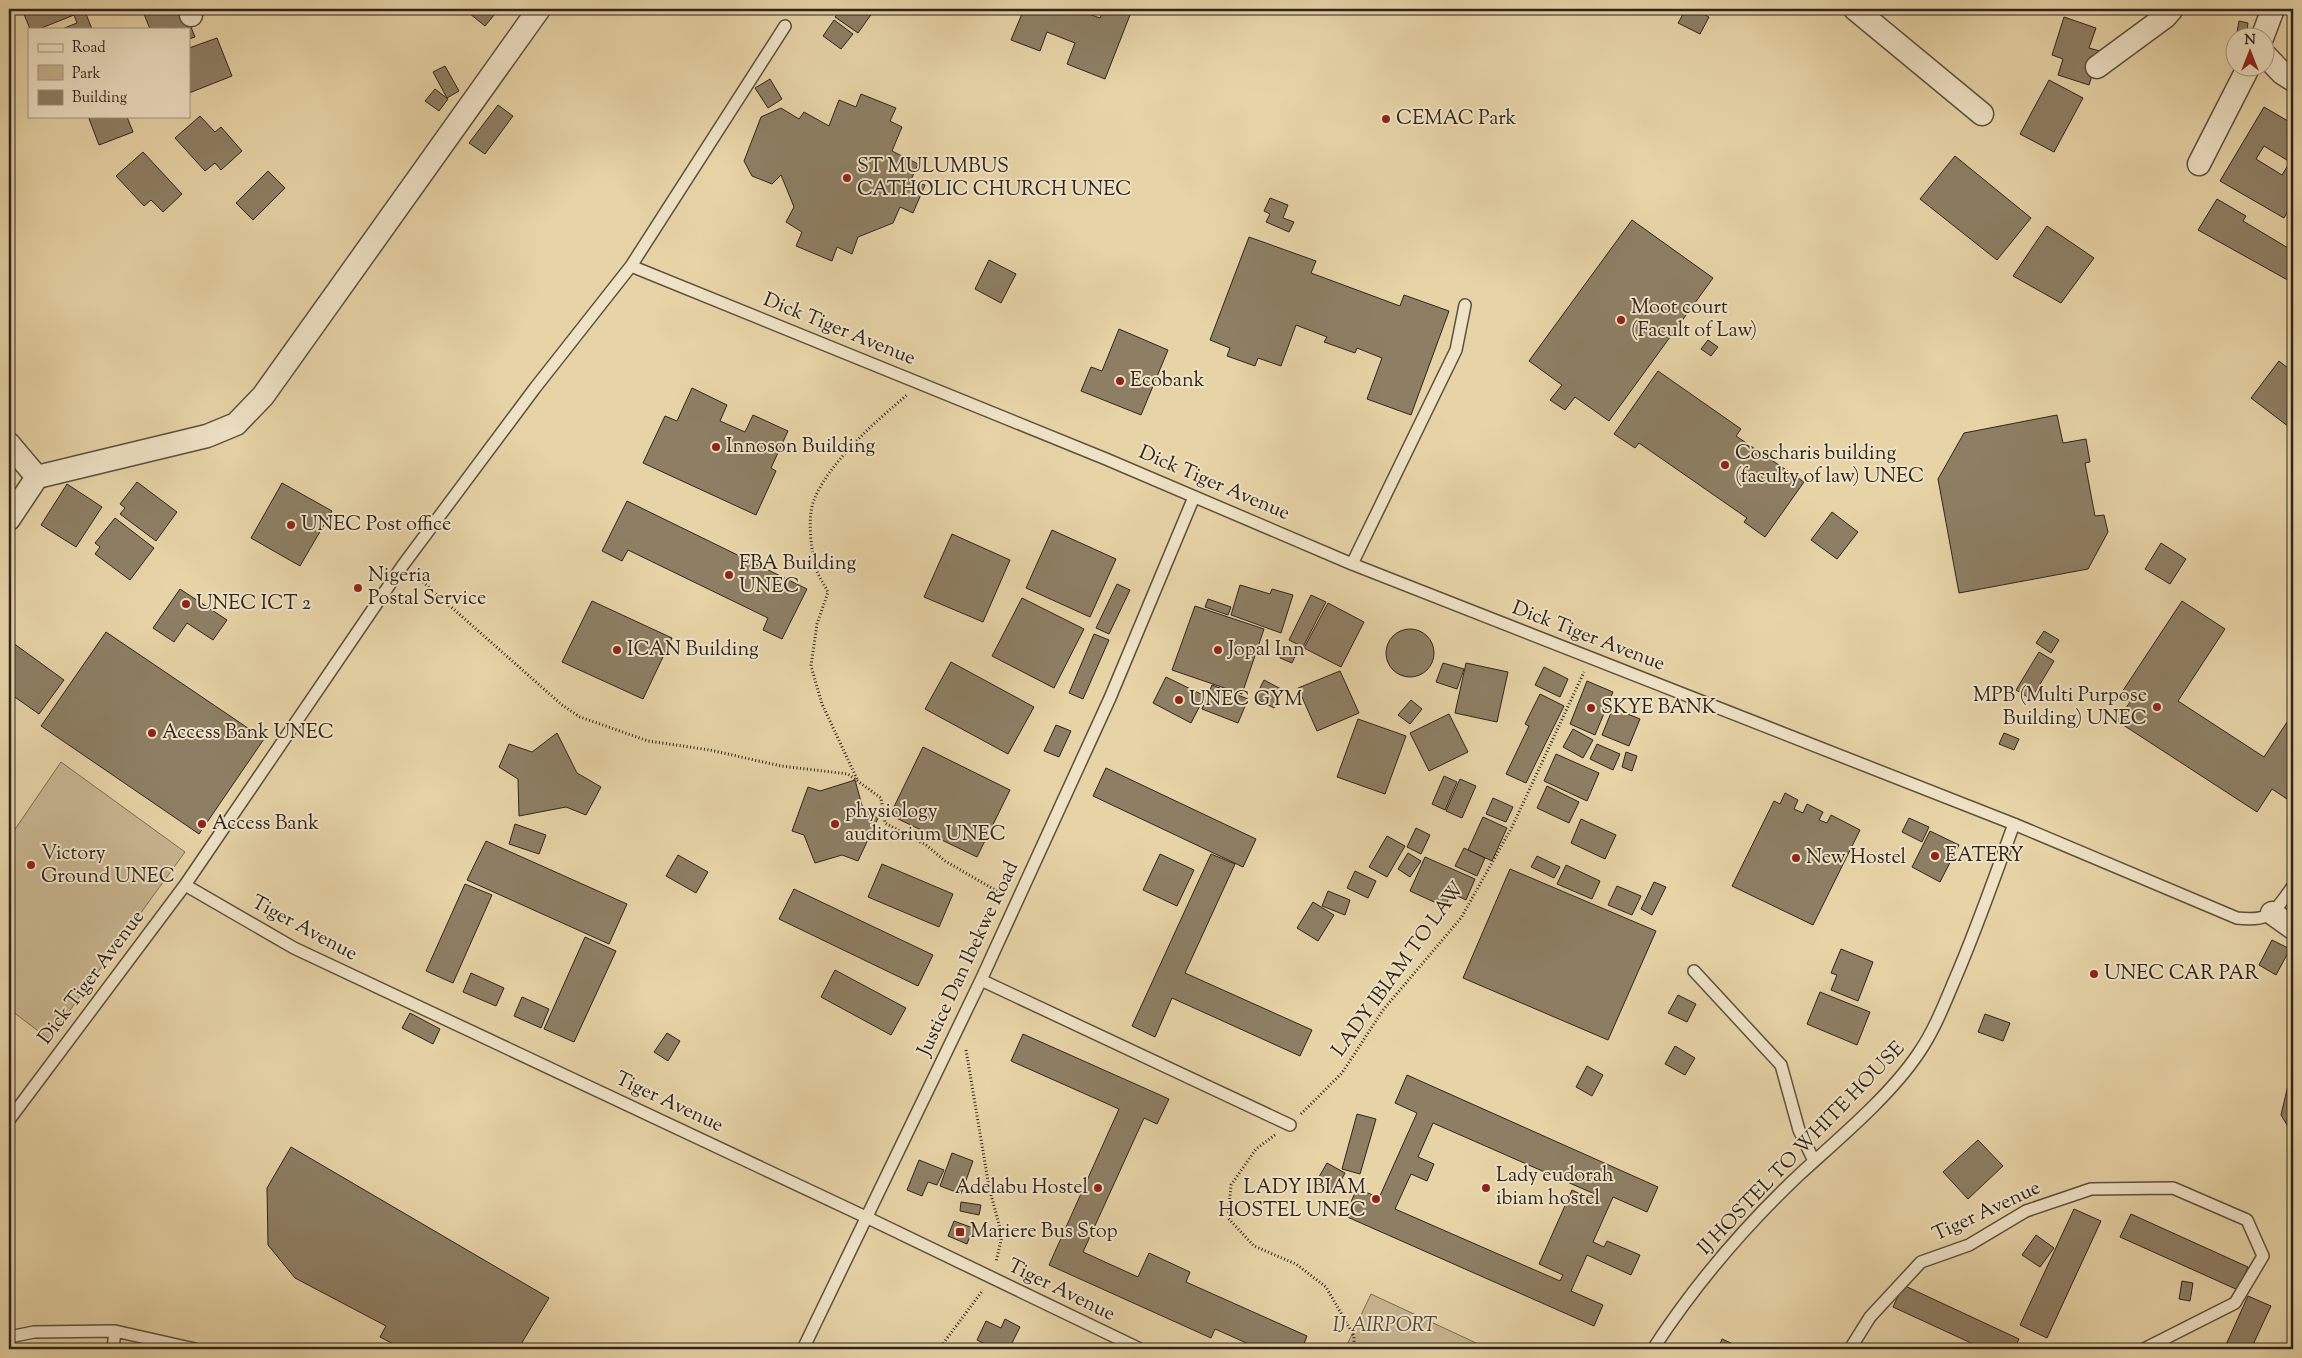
<svg xmlns="http://www.w3.org/2000/svg" width="2302" height="1358" font-family="'Sorts Mill Goudy',serif">
  <style>
    .green { fill: #c7b58f; stroke: #7b6c56 }
    .building { fill: #8e7f64; stroke: #2f241d; fill-rule: evenodd }
    .lines { fill: none; stroke-linecap: round; stroke-linejoin: round }
    .service-casing { stroke: #5d503f; stroke-width: 14 }
    .minor-casing { stroke: #5d503f; stroke-width: 25 }
    .path { stroke: #2f241d; stroke-width: 3; stroke-dasharray: 1 2.5; stroke-linecap: butt }
    .service { stroke: #efe2c5; stroke-width: 11 }
    .minor { stroke: #efe2c5; stroke-width: 22 }
    .poi-dot { fill: #8f2418; stroke: #efe2c5; stroke-width: 2 }
    .labels { text-anchor: middle; dominant-baseline: central; stroke-width: 4; stroke-linejoin: round; paint-order: stroke }
    .poi-label { font-size: 20px; fill: #2f241d; stroke: #efe2c5; text-anchor: start }
    .street-label { font-size: 20px; fill: #2f241d; stroke: #efe2c5 }
    .park-label { font-size: 20px; font-style: italic; fill: #55483a; stroke: #efe2c5 }
  </style>
  <rect width="100%" height="100%" fill="#e6d3a6"/>
  <filter id="stains"><feTurbulence type="fractalNoise" baseFrequency=".004" numOctaves="4"/><feColorMatrix values="0 0 0 0 .2 0 0 0 0 .09 0 0 0 0 .02 0 0 0 .5 -.17"/></filter>
  <radialGradient id="worn" r=".72"><stop offset=".6" stop-color="#630" stop-opacity="0"/><stop offset="1" stop-color="#630" stop-opacity=".3"/></radialGradient>
  <path class="green" d="M 61,762 L 185,852 L 49,1039 L 9,1009 L 9,838 Z
    M 1371,1294 L 1489,1349 L 1345,1349 Z"/>
  <path class="building" d="M 22,9 L 84,9 L 92,29 L 62,29 L 77,23 L 74,15 L 39,29 L 30,29 Z
    M 142,9 L 184,9 L 195,37 L 189,39 L 189,29 L 150,29 Z
    M 464,9 L 499,9 L 485,26 Z
    M 841,9 L 875,9 L 858,33 L 835,17 Z
    M 1024,9 L 1075,9 L 1100,18 L 1104,9 L 1113,9 L 1130,15 L 1105,79 L 1067,64 L 1075,43 L 1047,32 L 1040,51 L 1011,40 Z
    M 1686,9 L 1694,9 L 1709,17 L 1700,34 L 1678,23 Z
    M 2064,17 L 2096,28 L 2089,48 L 2100,51 L 2089,85 L 2058,75 L 2063,59 L 2052,55 Z
    M 834,20 L 853,34 L 841,49 L 823,36 Z
    M 2239,21 L 2248,23 L 2246,38 L 2236,38 Z
    M 217,38 L 232,76 L 189,93 L 189,48 Z
    M 445,66 L 459,91 L 447,98 L 433,72 Z
    M 770,79 L 782,99 L 768,108 L 755,88 Z
    M 2049,80 L 2083,98 L 2054,152 L 2020,134 Z
    M 435,89 L 448,99 L 439,111 L 425,101 Z
    M 861,94 L 896,108 L 890,121 L 902,127 L 892,151 L 918,164 L 911,180 L 925,185 L 913,213 L 900,207 L 893,223 L 858,237 L 852,254 L 837,247 L 832,261 L 796,246 L 802,232 L 786,222 L 794,207 L 781,175 L 772,184 L 752,176 L 744,161 L 761,117 L 781,108 L 799,119 L 804,112 L 829,126 L 839,100 L 856,107 Z
    M 498,105 L 513,116 L 485,154 L 469,143 Z
    M 2264,107 L 2293,124 L 2293,202 L 2284,218 L 2220,181 ZM 2264,146 L 2290,162 L 2282,175 L 2256,159 Z
    M 88,116 L 129,116 L 127,117 L 133,132 L 99,145 Z
    M 200,116 L 215,132 L 221,127 L 242,151 L 221,170 L 215,163 L 205,171 L 175,138 Z
    M 143,152 L 182,194 L 163,212 L 151,200 L 144,206 L 116,176 Z
    M 1955,156 L 2031,218 L 1997,260 L 1920,199 Z
    M 268,171 L 285,188 L 253,220 L 236,203 Z
    M 1270,198 L 1288,205 L 1283,218 L 1294,222 L 1289,232 L 1266,222 L 1270,214 L 1264,211 Z
    M 2217,199 L 2246,216 L 2243,221 L 2293,251 L 2293,283 L 2198,230 Z
    M 1632,220 L 1713,278 L 1609,421 L 1575,397 L 1565,410 L 1550,400 L 1562,385 L 1529,361 Z
    M 2047,226 L 2094,258 L 2061,303 L 2013,276 Z
    M 1249,237 L 1316,261 L 1311,273 L 1400,306 L 1404,295 L 1449,311 L 1411,415 L 1367,399 L 1382,358 L 1357,348 L 1355,353 L 1324,342 L 1327,337 L 1296,325 L 1281,366 L 1258,358 L 1255,366 L 1227,356 L 1230,348 L 1210,340 Z
    M 989,260 L 1016,274 L 1001,303 L 975,289 Z
    M 1119,329 L 1168,350 L 1141,415 L 1081,391 L 1091,367 L 1102,371 Z
    M 1708,340 L 1718,347 L 1711,356 L 1701,349 Z
    M 2279,361 L 2293,372 L 2293,430 L 2251,398 Z
    M 1658,371 L 1741,429 L 1736,436 L 1804,482 L 1765,537 L 1744,522 L 1747,518 L 1639,443 L 1635,448 L 1614,434 Z
    M 692,388 L 727,405 L 720,421 L 745,432 L 753,415 L 788,431 L 771,468 L 776,471 L 756,515 L 643,463 L 665,416 L 677,421 Z
    M 2057,415 L 2063,443 L 2086,439 L 2090,462 L 2085,463 L 2095,516 L 2104,515 L 2108,532 L 2088,569 L 1959,593 L 1938,479 L 1964,433 Z
    M 137,482 L 177,512 L 156,541 L 120,514 L 125,508 L 120,504 Z
    M 282,483 L 332,511 L 300,566 L 251,538 Z
    M 67,484 L 102,507 L 76,547 L 41,525 Z
    M 627,501 L 807,589 L 782,639 L 763,630 L 768,618 L 628,550 L 622,561 L 602,551 Z
    M 1832,512 L 1858,532 L 1837,559 L 1811,540 Z
    M 115,518 L 154,548 L 130,580 L 95,554 L 100,547 L 95,543 Z
    M 1052,530 L 1116,559 L 1090,617 L 1026,588 Z
    M 952,534 L 1010,560 L 983,622 L 924,597 Z
    M 2161,543 L 2186,559 L 2170,584 L 2145,569 Z
    M 1117,584 L 1130,590 L 1109,634 L 1096,628 Z
    M 1240,585 L 1270,594 L 1272,589 L 1293,595 L 1281,633 L 1231,615 Z
    M 180,589 L 227,620 L 213,640 L 187,623 L 174,642 L 153,628 Z
    M 1311,595 L 1326,602 L 1303,647 L 1289,640 Z
    M 1022,598 L 1084,629 L 1054,688 L 992,656 Z
    M 1208,599 L 1231,607 L 1228,615 L 1205,607 Z
    M 592,601 L 672,638 L 643,699 L 562,662 Z
    M 2182,601 L 2225,629 L 2178,701 L 2264,757 L 2293,713 L 2293,803 L 2272,789 L 2257,812 L 2117,721 L 2130,702 L 2120,695 Z
    M 1328,603 L 1364,622 L 1341,667 L 1304,648 Z
    M 1195,606 L 1264,629 L 1242,694 L 1172,670 Z
    M1386 653a24 24 0 1 1 48 0a24 24 0 1 1-48 0Z
    M 2044,631 L 2059,640 L 2051,653 L 2036,643 Z
    M 106,632 L 264,739 L 199,834 L 41,726 Z
    M 1094,634 L 1109,640 L 1083,699 L 1069,693 Z
    M 9,640 L 64,680 L 39,714 L 9,693 Z
    M 1286,645 L 1298,650 L 1292,663 L 1280,658 Z
    M 2039,652 L 2054,661 L 2031,699 L 2016,690 Z
    M 951,662 L 1034,707 L 1008,754 L 925,709 Z
    M 1443,663 L 1464,669 L 1457,689 L 1436,682 Z
    M 1466,663 L 1508,672 L 1497,722 L 1455,713 Z
    M 1544,667 L 1568,679 L 1560,697 L 1535,685 Z
    M 1340,671 L 1359,713 L 1317,731 L 1298,688 Z
    M 1166,677 L 1205,696 L 1191,723 L 1153,703 Z
    M 1264,680 L 1283,690 L 1274,708 L 1255,698 Z
    M 1587,681 L 1613,692 L 1595,735 L 1570,724 Z
    M 1212,685 L 1248,699 L 1238,723 L 1202,709 Z
    M 1540,694 L 1564,706 L 1526,783 L 1506,774 L 1529,726 L 1525,724 Z
    M 1411,700 L 1422,709 L 1410,724 L 1398,715 Z
    M 1613,708 L 1640,719 L 1629,746 L 1602,735 Z
    M 1449,714 L 1468,752 L 1429,771 L 1410,733 Z
    M 1358,719 L 1406,736 L 1385,794 L 1337,777 Z
    M 1056,725 L 1071,731 L 1059,757 L 1044,751 Z
    M 1573,729 L 1593,740 L 1583,758 L 1563,747 Z
    M 557,733 L 577,773 L 601,787 L 586,815 L 566,807 L 519,816 L 518,779 L 499,767 L 509,744 L 532,752 Z
    M 2004,733 L 2019,739 L 2014,750 L 1999,744 Z
    M 1597,744 L 1620,754 L 1613,770 L 1590,759 Z
    M 923,747 L 1010,790 L 977,857 L 890,815 Z
    M 1626,752 L 1637,756 L 1632,771 L 1622,767 Z
    M 1556,754 L 1599,773 L 1587,801 L 1544,781 Z
    M 1106,768 L 1256,839 L 1243,867 L 1093,796 Z
    M 1444,776 L 1457,782 L 1445,810 L 1432,804 Z
    M 1460,779 L 1476,786 L 1462,818 L 1446,811 Z
    M 855,780 L 863,809 L 878,818 L 858,861 L 842,855 L 815,863 L 804,835 L 792,831 L 808,787 L 820,791 Z
    M 1547,786 L 1579,802 L 1569,823 L 1537,808 Z
    M 1785,793 L 1798,800 L 1794,809 L 1803,813 L 1807,804 L 1823,812 L 1819,820 L 1827,823 L 1831,815 L 1860,830 L 1813,925 L 1732,886 L 1774,801 L 1780,804 Z
    M 1493,798 L 1513,807 L 1506,822 L 1486,814 Z
    M 1483,817 L 1507,828 L 1492,861 L 1468,850 Z
    M 1909,818 L 1929,827 L 1922,842 L 1902,832 Z
    M 1581,819 L 1616,835 L 1605,859 L 1571,843 Z
    M 515,824 L 546,835 L 539,854 L 509,844 Z
    M 1416,828 L 1430,835 L 1421,854 L 1407,847 Z
    M 1930,831 L 1959,845 L 1940,882 L 1912,867 Z
    M 1387,836 L 1405,846 L 1387,877 L 1369,867 Z
    M 486,841 L 627,904 L 609,944 L 467,880 Z
    M 1464,848 L 1485,858 L 1477,876 L 1455,866 Z
    M 1408,853 L 1421,861 L 1410,877 L 1398,869 Z
    M 1160,854 L 1194,870 L 1177,906 L 1143,890 Z
    M 1211,854 L 1235,864 L 1185,973 L 1312,1030 L 1300,1056 L 1172,998 L 1155,1037 L 1132,1026 Z
    M 678,855 L 708,872 L 696,893 L 666,876 Z
    M 1537,856 L 1560,867 L 1554,878 L 1531,867 Z
    M 1425,857 L 1475,879 L 1466,900 L 1451,893 L 1445,907 L 1410,891 Z
    M 882,864 L 953,894 L 939,927 L 868,897 Z
    M 1566,865 L 1600,881 L 1592,899 L 1557,884 Z
    M 1510,869 L 1656,931 L 1608,1040 L 1463,978 Z
    M 1355,871 L 1376,881 L 1368,898 L 1347,888 Z
    M 1654,882 L 1666,887 L 1652,915 L 1641,909 Z
    M 465,884 L 492,895 L 453,983 L 426,971 Z
    M 1617,886 L 1641,896 L 1632,915 L 1608,905 Z
    M 794,889 L 933,955 L 918,986 L 779,919 Z
    M 1328,891 L 1350,900 L 1345,915 L 1322,906 Z
    M 1313,902 L 1334,915 L 1318,941 L 1297,928 Z
    M 585,937 L 616,951 L 574,1042 L 544,1029 Z
    M 2272,940 L 2290,949 L 2276,975 L 2259,965 Z
    M 1841,949 L 1873,962 L 1858,1001 L 1831,990 L 1837,975 L 1831,973 Z
    M 835,970 L 906,1008 L 891,1035 L 821,997 Z
    M 471,973 L 504,988 L 496,1006 L 463,992 Z
    M 1820,992 L 1870,1012 L 1857,1045 L 1807,1024 Z
    M 1678,995 L 1696,1004 L 1687,1022 L 1668,1013 Z
    M 522,997 L 549,1009 L 541,1028 L 514,1016 Z
    M 410,1013 L 440,1029 L 433,1044 L 402,1028 Z
    M 1985,1014 L 2010,1023 L 2003,1041 L 1978,1032 Z
    M 667,1033 L 680,1041 L 668,1061 L 654,1052 Z
    M 1023,1034 L 1169,1099 L 1157,1124 L 1144,1118 L 1083,1252 L 1138,1277 L 1149,1253 L 1190,1272 L 1186,1282 L 1307,1336 L 1302,1349 L 1260,1349 L 1215,1329 L 1211,1338 L 1049,1265 L 1119,1109 L 1011,1061 Z
    M 1675,1046 L 1695,1058 L 1685,1075 L 1665,1064 Z
    M 2293,1064 L 2293,1135 L 2281,1115 Z
    M 1587,1066 L 1603,1075 L 1592,1096 L 1576,1087 Z
    M 1407,1075 L 1658,1187 L 1647,1212 L 1613,1197 L 1593,1242 L 1604,1247 L 1607,1241 L 1640,1255 L 1631,1275 L 1587,1255 L 1571,1291 L 1603,1305 L 1594,1326 L 1345,1216 L 1357,1188 L 1379,1198 L 1417,1113 L 1395,1103 ZM 1433,1123 L 1597,1195 L 1595,1201 L 1572,1190 L 1539,1264 L 1563,1275 L 1560,1281 L 1395,1209 L 1411,1174 L 1427,1181 L 1434,1164 L 1418,1157 Z
    M 1357,1114 L 1376,1119 L 1360,1174 L 1342,1169 Z
    M 1978,1140 L 2003,1166 L 1968,1199 L 1943,1172 Z
    M 291,1147 L 549,1298 L 518,1349 L 403,1349 L 380,1337 L 386,1326 L 295,1278 L 268,1245 L 267,1188 Z
    M 952,1153 L 973,1161 L 961,1194 L 940,1186 Z
    M 919,1160 L 944,1170 L 937,1185 L 928,1182 L 922,1196 L 907,1190 Z
    M 1327,1163 L 1345,1173 L 1335,1192 L 1316,1182 Z
    M 961,1202 L 981,1205 L 979,1215 L 960,1211 Z
    M 2074,1209 L 2101,1221 L 2047,1338 L 2020,1325 Z
    M 2131,1214 L 2248,1267 L 2238,1290 L 2120,1237 Z
    M 954,1221 L 973,1228 L 967,1244 L 948,1236 Z
    M 2036,1235 L 2054,1248 L 2040,1267 L 2022,1255 Z
    M 2182,1281 L 2193,1283 L 2190,1301 L 2179,1299 Z
    M 1903,1285 L 2019,1339 L 2014,1349 L 1984,1349 L 1893,1307 Z
    M 2248,1296 L 2271,1306 L 2251,1349 L 2224,1349 Z
    M 1005,1319 L 1020,1327 L 1009,1349 L 983,1349 L 985,1344 L 977,1340 L 986,1321 L 1001,1328 Z
    M 1722,1339 L 1742,1348 L 1741,1349 L 1718,1349 Z"/>
  <g class="lines">
    <defs>
      <path id="service" d="M 631,266 L 785,26
        M 1352,564 L 1456,350 L 1465,305
        M 185,885 L 294,948 L 868,1218 L 1140,1349
        M 1694,971 L 1781,1065 L 1799,1130 L 1814,1161
        M 981,980 L 1290,1125
        M 9,1120 L 185,885 L 403,565 L 535,388 L 631,266 L 1106,459 L 1352,564 L 2014,824 L 2237,918 C 2272,922 2274,912 2293,886
        M 9,1337 L 34,1332 L 115,1331 L 195,1349
        M 113,1349 L 115,1331
        M 803,1349 L 981,980 L 1110,698 L 1194,497
        M 1653,1349 C 1694,1286 1744,1227 1799,1175 C 1837,1140 1889,1097 1918,1054 C 1934,1031 1944,1005 1955,979 C 1977,928 1995,876 2014,824
        M 1850,1349 L 1870,1317 L 1921,1262 L 1969,1245 L 2026,1211 L 2091,1189 L 2173,1188 L 2247,1220 L 2263,1256 L 2235,1303 L 2144,1349"/>
      <path id="minor" d="M 190,9 L 191,15
        M 1855,9 L 1982,114
        M 2262,38 L 2273,9
        M 2264,54 L 2282,73 L 2293,80
        M 2097,67 L 2165,17 L 2172,9
        M 2199,164 L 2248,68
        M 9,444 L 37,477
        M 9,519 L 37,477 L 207,436 L 236,424 L 263,396 L 539,9
        M 2272,913 L 2293,928"/>
    </defs>
    <use href="#service" class="service-casing"/>
    <use href="#minor" class="minor-casing"/>
    <path class="path" d="M 415,575 L 562,705 L 580,717 L 648,741 L 710,750 L 781,766 L 848,774 L 881,798 L 885,823 L 926,845 L 945,861 L 1002,894
      M 857,779 L 822,704 L 811,666 L 817,624 L 828,592 C 824,584 818,576 816,568 C 811,550 807,517 814,500 C 829,462 876,421 907,395
      M 966,1050 L 989,1187 L 1002,1236 L 996,1262
      M 1301,1114 L 1342,1073 L 1383,1010 L 1461,918 L 1512,827 L 1584,672
      M 1275,1135 L 1256,1149 L 1231,1185 L 1228,1218 L 1254,1246 L 1296,1264 L 1326,1287 L 1354,1336 L 1354,1349
      M 939,1349 L 983,1290"/>
    <use href="#service" class="service"/>
    <use href="#minor" class="minor"/>
  </g>
  <g class="poi-dot">
    <circle cx="1386" cy="119" r="5"/>
    <circle cx="847" cy="178" r="5"/>
    <circle cx="1621" cy="320" r="5"/>
    <circle cx="1120" cy="381" r="5"/>
    <circle cx="716" cy="447" r="5"/>
    <circle cx="1725" cy="465" r="5"/>
    <circle cx="291" cy="525" r="5"/>
    <circle cx="729" cy="575" r="5"/>
    <circle cx="358" cy="588" r="5"/>
    <circle cx="186" cy="604" r="5"/>
    <circle cx="617" cy="650" r="5"/>
    <circle cx="1218" cy="650" r="5"/>
    <circle cx="1179" cy="700" r="5"/>
    <circle cx="2157" cy="707" r="5"/>
    <circle cx="1591" cy="708" r="5"/>
    <circle cx="152" cy="733" r="5"/>
    <circle cx="202" cy="824" r="5"/>
    <circle cx="835" cy="824" r="5"/>
    <circle cx="1935" cy="856" r="5"/>
    <circle cx="1796" cy="858" r="5"/>
    <circle cx="31" cy="865" r="5"/>
    <circle cx="2094" cy="974" r="5"/>
    <circle cx="1098" cy="1188" r="5"/>
    <circle cx="1486" cy="1188" r="5"/>
    <circle cx="1376" cy="1199" r="5"/>
    <rect x="955" y="1227" width="10" height="10" rx="2.5"/>
  </g>
  <g class="labels">
    <g class="poi-label">
      <text x="1396" y="119">CEMAC Park</text>
      <text x="857" y="167">ST MULUMBUS<tspan x="857" dy="23">CATHOLIC CHURCH UNEC</tspan></text>
      <text x="1631" y="308">Moot court<tspan x="1631" dy="23">(Facult of Law)</tspan></text>
      <text x="1130" y="381">Ecobank</text>
      <text x="726" y="447">Innoson Building</text>
      <text x="1735" y="454">Coscharis building<tspan x="1735" dy="23">(faculty of law) UNEC</tspan></text>
      <text x="301" y="525">UNEC Post office</text>
      <text x="739" y="564">FBA Building<tspan x="739" dy="23">UNEC</tspan></text>
      <text x="368" y="576">Nigeria<tspan x="368" dy="23">Postal Service</tspan></text>
      <text x="196" y="604">UNEC ICT 2</text>
      <text x="627" y="650">ICAN Building</text>
      <text x="1228" y="650">Jopal Inn</text>
      <text x="2147" y="696" text-anchor="end">MPB (Multi Purpose<tspan x="2147" dy="23">Building) UNEC</tspan></text>
      <text x="1189" y="700">UNEC GYM</text>
      <text x="1601" y="708">SKYE BANK</text>
      <text x="162" y="733">Access Bank UNEC</text>
      <text x="845" y="812">physiology<tspan x="845" dy="23">auditorium UNEC</tspan></text>
      <text x="212" y="824">Access Bank</text>
      <text x="41" y="854">Victory<tspan x="41" dy="23">Ground UNEC</tspan></text>
      <text x="1945" y="856">EATERY</text>
      <text x="1806" y="858">New Hostel</text>
      <text x="2104" y="974">UNEC CAR PAR</text>
      <text x="1496" y="1176">Lady eudorah<tspan x="1496" dy="23">ibiam hostel</tspan></text>
      <text x="1088" y="1188" text-anchor="end">Adelabu Hostel</text>
      <text x="1366" y="1188" text-anchor="end">LADY IBIAM<tspan x="1366" dy="23">HOSTEL UNEC</tspan></text>
      <text x="970" y="1232">Mariere Bus Stop</text>
    </g>
    <g class="street-label">
      <text transform="translate(839 330) rotate(22)">Dick Tiger Avenue</text>
      <text transform="translate(1214 484) rotate(23)">Dick Tiger Avenue</text>
      <text transform="translate(1588 637) rotate(21)">Dick Tiger Avenue</text>
      <text transform="translate(304 929) rotate(28)">Tiger Avenue</text>
      <text transform="translate(969 959) rotate(-65)">Justice Dan Ibekwe Road</text>
      <text transform="translate(1399 970) rotate(-54)">LADY IBIAM TO LAW</text>
      <text transform="translate(92 978) rotate(-53)">Dick Tiger Avenue</text>
      <text transform="translate(669 1103) rotate(25)">Tiger Avenue</text>
      <text transform="translate(1802 1149) rotate(-46)">IJ HOSTEL TO WHITE HOUSE</text>
      <text transform="translate(1987 1212) rotate(-25)">Tiger Avenue</text>
      <text transform="translate(1061 1291) rotate(26)">Tiger Avenue</text>
    </g>
    <g class="park-label">
      <text x="1385" y="1326">IJ AIRPORT</text>
    </g>
  </g>
  <rect width="2302" height="1358" fill="none" stroke="#e6d3a6" stroke-width="30"/>
  <rect x="10" y="10" width="2282" height="1338" fill="none" stroke="#2f241d" stroke-width="2.5"/>
  <rect x="15" y="15" width="2272" height="1328" fill="none" stroke="#2f241d"/>
  <rect x="28" y="28" width="162" height="90" fill="#efe2c5" stroke="#a29682"/>
  <rect x="38" y="44" width="25" height="8" fill="#efe2c5" stroke="#a29682"/>
  <text x="72" y="52" font-size="15" fill="#2f241d">Road</text>
  <rect x="38" y="65" width="25" height="15" fill="#c7b58f" stroke="#a29682"/>
  <text x="72" y="78" font-size="15" fill="#2f241d">Park</text>
  <rect x="38" y="90" width="25" height="15" fill="#8e7f64" stroke="#a29682"/>
  <text x="72" y="102" font-size="15" fill="#2f241d">Building</text>
  <g transform="translate(2250 52)"><circle r="24" fill="#efe2c5" stroke="#a29682"/>
  <path d="M0-4L9 19L0 12L-9 19Z" fill="#8f2418"/>
  <text y="-8" font-size="14" font-weight="bold" text-anchor="middle" fill="#2f241d">N</text>
  </g>
  <rect width="100%" height="100%" filter="url(#stains)"/>
  <rect width="100%" height="100%" fill="url(#worn)"/>
</svg>
